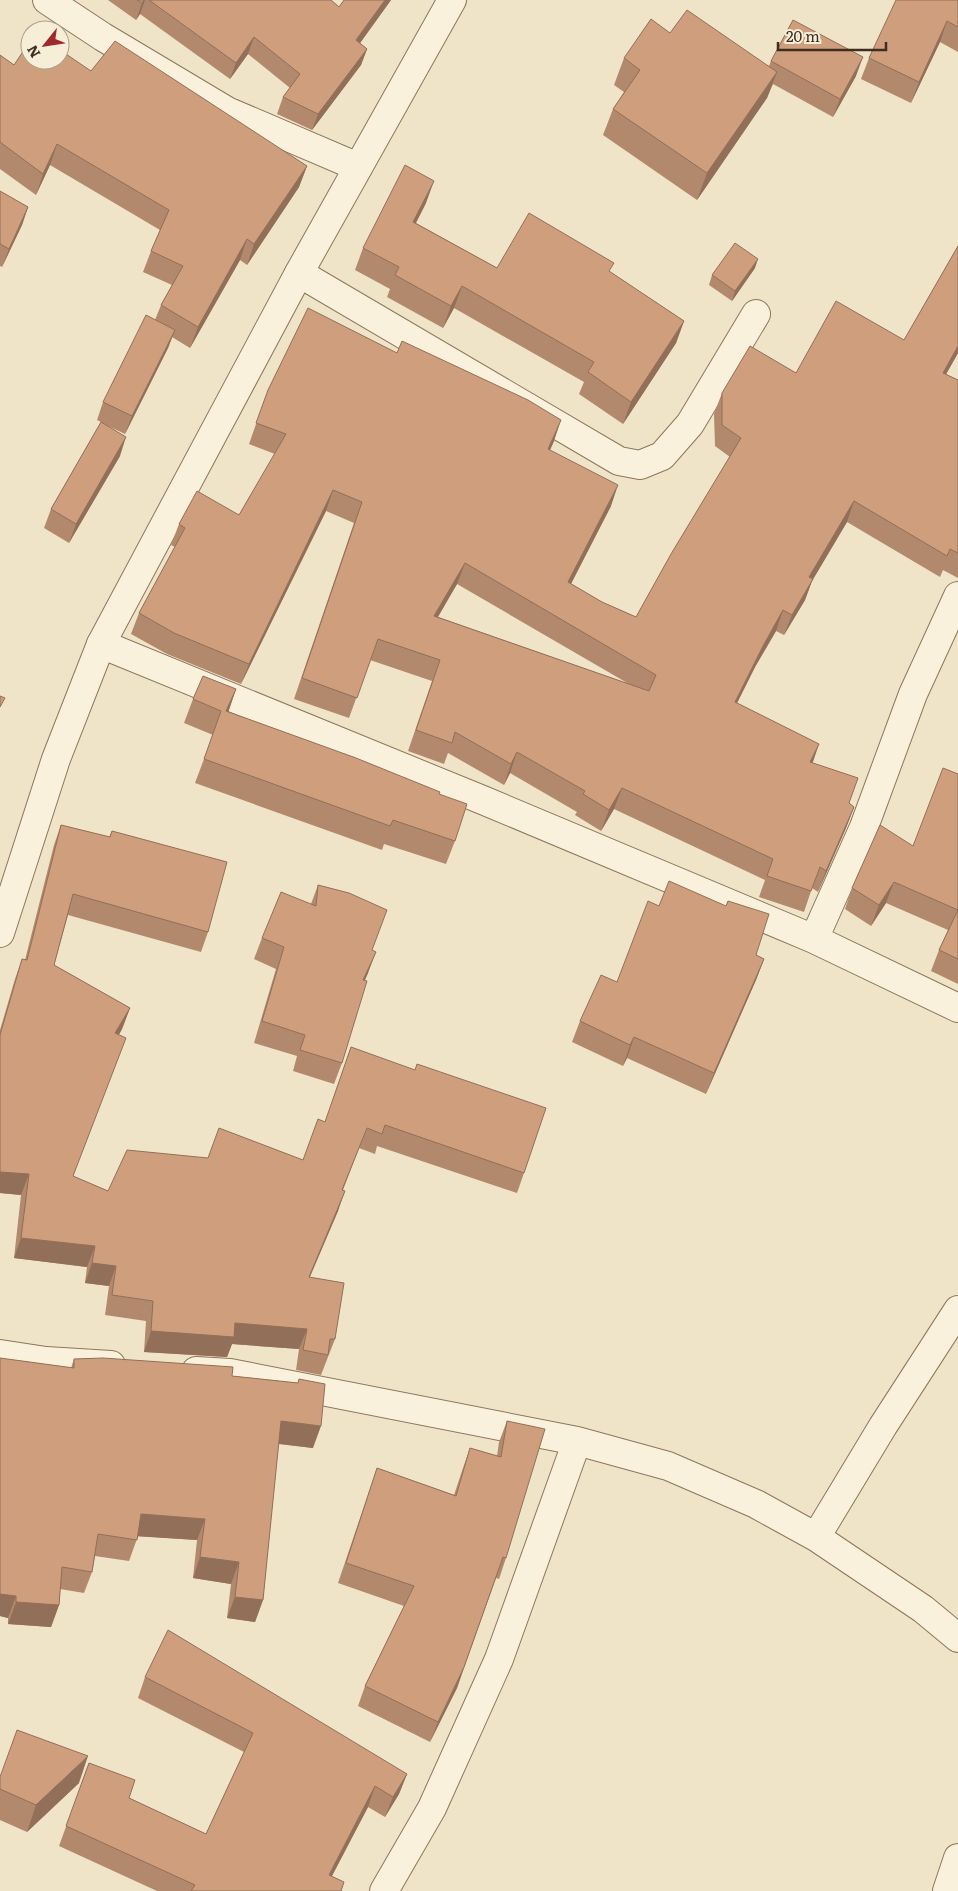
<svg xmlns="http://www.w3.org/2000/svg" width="958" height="1891" font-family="Literata,serif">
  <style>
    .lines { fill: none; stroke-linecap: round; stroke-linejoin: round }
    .minor-casing { stroke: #8d765c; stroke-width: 30 }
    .tertiary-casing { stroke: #8d765c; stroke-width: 30 }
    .minor { stroke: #faf1dc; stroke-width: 28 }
    .tertiary { stroke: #faf1dc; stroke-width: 28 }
    .wall { fill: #b2896c; fill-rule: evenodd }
    .shaded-wall { fill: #916f58 }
    .building { fill: #cf9f7d; stroke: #916f58; fill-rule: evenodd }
  </style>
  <rect width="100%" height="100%" fill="#f0e4c8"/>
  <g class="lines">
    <defs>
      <path id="minor" d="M 47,0 L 103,37 L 227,111 L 358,167
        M 299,273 L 619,461 L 640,465 L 662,456 L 690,424 L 756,314
        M 101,644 L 485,801 L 814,939 L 958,1008
        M 814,939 L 864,827 L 913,694 L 958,596
        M 0,1354 L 46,1361 L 111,1365
        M 196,1371 L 230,1373 L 577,1441 L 668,1466 L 756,1504 L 816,1537 L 923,1609 L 958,1638
        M 816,1537 L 883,1426 L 958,1310
        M 384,1891 L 432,1808 L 499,1659 L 577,1441
        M 947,1891 L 958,1858"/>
      <path id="tertiary" d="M 0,933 L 56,759 L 101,644 L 299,273 L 452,0"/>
    </defs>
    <use href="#minor" class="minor-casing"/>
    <use href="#tertiary" class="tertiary-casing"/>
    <use href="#minor" class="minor"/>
    <use href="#tertiary" class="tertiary"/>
  </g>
  <path class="wall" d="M 108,0 L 331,0 L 339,7 L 391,0 L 360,43 L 367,49 L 361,65 L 312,130 L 277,114 L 283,97 L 290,88 L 248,54 L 230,79 L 140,14 L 136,20 Z
    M 958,0 L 958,52 L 940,42 L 911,103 L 861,79 L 869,58 Z
    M 670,33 L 769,66 L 771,61 L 856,76 L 833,117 L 773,84 L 767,98 L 697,200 L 603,135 L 613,109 L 624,92 L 614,85 L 624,58 Z
    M 0,55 L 14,65 L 91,71 L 307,166 L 299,187 L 247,265 L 240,260 L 190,348 L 172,337 L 168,348 L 125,434 L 106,425 L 120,456 L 69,543 L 44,528 L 51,509 L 101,422 L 97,420 L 103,402 L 155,320 L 161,305 L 172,285 L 143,272 L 151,251 L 160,230 L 50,165 L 36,195 L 0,169 Z
    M 0,191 L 28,207 L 22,225 L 2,267 L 0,266 Z
    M 426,203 L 416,223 L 497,268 L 610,272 L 684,321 L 676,343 L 623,424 L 579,394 L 584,382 L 454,308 L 443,328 L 387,297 L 390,289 L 355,270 L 363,248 Z
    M 958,246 L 958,353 L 946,374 L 958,380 L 958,578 L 943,570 L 940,577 L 847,522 L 812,581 L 805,600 L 784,635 L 776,631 L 755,667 L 737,703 L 819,744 L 812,762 L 849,803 L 854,807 L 846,828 L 818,892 L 812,888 L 804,912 L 759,897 L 765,880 L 614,809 L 601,831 L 575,815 L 577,812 L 510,773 L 504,785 L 448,753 L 444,764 L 408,751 L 432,681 L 370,660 L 349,718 L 294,699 L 354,523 L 326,511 L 241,684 L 167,654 L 131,634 L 139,613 L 175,547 L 171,545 L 179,524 L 239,515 L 275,454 L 249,444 L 268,390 L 554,441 L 550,450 L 611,506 L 571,584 L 602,602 L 636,617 L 730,457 L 715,446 L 714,414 L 722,393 L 796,373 L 904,340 ZM 457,584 L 629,684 L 438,617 Z
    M 755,268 L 732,301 L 709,285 L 712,275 Z
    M 236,689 L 228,712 L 439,794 L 455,841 L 446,864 L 384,844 L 382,850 L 195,783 L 213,735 L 184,723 L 193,699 Z
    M 958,774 L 958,984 L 931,971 L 939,950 L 948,930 L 886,903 L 871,926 L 845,909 L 852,888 L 913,846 Z
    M 61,825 L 109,837 L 112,831 L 208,932 L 201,952 L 68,915 L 54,965 L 130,1008 L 122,1029 L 119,1035 L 73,1176 L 108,1191 L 208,1158 L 303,1160 L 325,1122 L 351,1047 L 524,1173 L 517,1193 L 377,1146 L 375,1154 L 359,1148 L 343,1190 L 338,1211 L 310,1277 L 335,1339 L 321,1375 L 296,1370 L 299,1349 L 232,1344 L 227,1357 L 144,1352 L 146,1321 L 105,1315 L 109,1286 L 85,1283 L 87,1267 L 14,1258 L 21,1195 L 0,1193 L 0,1030 L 15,979 L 22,959 L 25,960 L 54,845 Z
    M 318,885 L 372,950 L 368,973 L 365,980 L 342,1063 L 334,1084 L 293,1071 L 297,1056 L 254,1043 L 276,969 L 254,959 L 262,938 L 311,904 Z
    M 728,901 L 756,955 L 764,959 L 756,980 L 706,1094 L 627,1058 L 623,1066 L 572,1042 L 580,1021 L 617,982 L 659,906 L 726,906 Z
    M 0,1358 L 71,1368 L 74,1359 L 298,1383 L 299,1379 L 313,1448 L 278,1444 L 263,1600 L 255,1622 L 227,1618 L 231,1584 L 193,1578 L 197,1540 L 138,1536 L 129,1561 L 95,1556 L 92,1572 L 84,1593 L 60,1589 L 59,1605 L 51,1627 L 8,1624 L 8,1618 L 0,1616 Z
    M 507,1421 L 506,1558 L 499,1579 L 496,1578 L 457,1688 L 430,1742 L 358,1706 L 365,1686 L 404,1606 L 338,1583 L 377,1468 L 454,1495 L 463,1468 L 470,1448 L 497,1456 L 499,1442 Z
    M 145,1677 L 407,1774 L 399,1794 L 385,1817 L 368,1807 L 332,1876 L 341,1891 L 157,1891 L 59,1846 L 89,1763 L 129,1798 L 206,1834 L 244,1752 L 138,1698 Z
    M 0,1776 L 79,1783 L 27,1832 L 0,1820 Z"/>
  <path class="shaded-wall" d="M 144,0 L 145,0 L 140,14 L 136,20 L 142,3 Z
    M 385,0 L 391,0 L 350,57 L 356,40 Z
    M 947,21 L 940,42 L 911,103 L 919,82 Z
    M 254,37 L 248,54 L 230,79 L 236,63 Z
    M 367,49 L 361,65 L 312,130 L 318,114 Z
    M 863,57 L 856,76 L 833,117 L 840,99 Z
    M 777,72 L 767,98 L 697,200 L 707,173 Z
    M 57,144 L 50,165 L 36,195 L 43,174 Z
    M 307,166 L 299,187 L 247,265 L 254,244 Z
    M 434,181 L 426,203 L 405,244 L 413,222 Z
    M 28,207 L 22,225 L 2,267 L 9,249 Z
    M 247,239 L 240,260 L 190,348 L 198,327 Z
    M 758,259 L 755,268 L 732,301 L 735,291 Z
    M 462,286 L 454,308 L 443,328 L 451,306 Z
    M 684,321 L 676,343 L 623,424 L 631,402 Z
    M 175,330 L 168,348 L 125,434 L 132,416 Z
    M 958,346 L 958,353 L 935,394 L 943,373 Z
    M 561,420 L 554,441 L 541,470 L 548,449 Z
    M 126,437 L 120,456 L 69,543 L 76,524 Z
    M 618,485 L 611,506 L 561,603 L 568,582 Z
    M 333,490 L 326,511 L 241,684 L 249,664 Z
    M 854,501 L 847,522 L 812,581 L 805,600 L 784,635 L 792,615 L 809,577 Z
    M 465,563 L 457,584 L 426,637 L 434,616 Z
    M 783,610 L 776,631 L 755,667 L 727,723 L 735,702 L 763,646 Z
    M 236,689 L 228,713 L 226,711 Z
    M 819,744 L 812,765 L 810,762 Z
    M 517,752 L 510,773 L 504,785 L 511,764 Z
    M 622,788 L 614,809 L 601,831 L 609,810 Z
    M 854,807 L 846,828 L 818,892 L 826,871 Z
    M 894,882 L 886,903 L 871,926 L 879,905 Z
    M 376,952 L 368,973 L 355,1001 L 363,980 Z
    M 764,959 L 756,980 L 706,1094 L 714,1073 Z
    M 130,1008 L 122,1029 L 108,1053 L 115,1033 Z
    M 634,1037 L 627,1058 L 623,1066 L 630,1045 Z
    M 0,1172 L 29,1174 L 21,1195 L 0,1193 Z
    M 345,1191 L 338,1211 L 301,1297 L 309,1277 Z
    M 21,1238 L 95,1246 L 87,1267 L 14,1258 Z
    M 92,1263 L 116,1266 L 109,1286 L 85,1283 Z
    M 235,1323 L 307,1329 L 299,1349 L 232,1344 L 227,1357 L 144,1352 L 151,1331 Z
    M 281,1421 L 321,1426 L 313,1448 L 273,1443 Z
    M 141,1514 L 205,1519 L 197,1540 L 133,1536 Z
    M 200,1557 L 239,1562 L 231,1584 L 193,1578 Z
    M 0,1594 L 16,1596 L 8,1618 L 0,1616 Z
    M 235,1597 L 263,1600 L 255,1622 L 227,1618 Z
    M 16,1602 L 59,1605 L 51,1627 L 8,1624 Z
    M 464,1667 L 457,1688 L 430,1742 L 438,1722 Z
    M 88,1756 L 79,1783 L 27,1832 L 36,1805 Z
    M 407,1774 L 399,1794 L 385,1817 L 393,1797 Z
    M 375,1786 L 368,1807 L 324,1891 L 329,1875 Z"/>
  <path class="building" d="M 137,0 L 144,0 L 142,3 Z
    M 149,0 L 331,0 L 339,7 L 344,0 L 385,0 L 356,40 L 367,49 L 318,114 L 283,97 L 300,74 L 254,37 L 236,63 Z
    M 896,0 L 958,0 L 958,27 L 947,21 L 919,82 L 869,58 Z
    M 687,10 L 777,72 L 707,173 L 613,109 L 640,70 L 624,58 L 651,19 L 670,33 Z
    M 793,20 L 863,57 L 840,99 L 771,61 Z
    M 30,41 L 30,60 L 60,60 L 60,50 L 91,71 L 115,41 L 307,166 L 254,244 L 247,239 L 198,327 L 161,305 L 183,266 L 151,251 L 169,210 L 57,144 L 43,174 L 0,142 L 0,55 L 14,65 Z
    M 405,165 L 434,181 L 413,222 L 497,268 L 529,213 L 614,263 L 609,271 L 684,321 L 631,402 L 588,372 L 594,362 L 462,286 L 451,306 L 395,275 L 399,267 L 363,248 Z
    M 0,191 L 28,207 L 9,249 L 0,244 Z
    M 735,243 L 758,259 L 735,291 L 712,275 Z
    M 958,246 L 958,346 L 943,373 L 958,380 L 958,553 L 950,549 L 947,556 L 854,501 L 809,577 L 813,579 L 792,615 L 783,610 L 763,646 L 735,702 L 819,744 L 810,762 L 858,778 L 849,803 L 854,807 L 826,871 L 820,867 L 811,891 L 767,876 L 773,859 L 622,788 L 609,810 L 583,794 L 585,791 L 517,752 L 511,764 L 455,732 L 452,743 L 416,730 L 440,660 L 378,639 L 357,698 L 302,678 L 362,502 L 333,490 L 249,664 L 174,633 L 139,613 L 185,528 L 179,524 L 197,491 L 239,515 L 286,434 L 256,423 L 268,390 L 308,308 L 397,353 L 402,341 L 528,400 L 561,420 L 548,449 L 618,485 L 568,582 L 602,602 L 636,617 L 671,554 L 741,438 L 722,425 L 722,393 L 750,346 L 796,373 L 836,301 L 904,340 ZM 465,563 L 656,675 L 649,691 L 434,616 Z
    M 146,315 L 175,330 L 132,416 L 103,402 Z
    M 101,422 L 126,437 L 76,524 L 51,509 Z
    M 203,676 L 236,689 L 226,711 L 356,758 L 440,792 L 439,794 L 467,804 L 455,841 L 393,820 L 390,826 L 204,759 L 221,711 L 193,699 Z
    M 0,696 L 5,698 L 0,707 Z
    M 943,768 L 958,774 L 958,959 L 939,950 L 958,910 L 894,882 L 879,905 L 852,888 L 880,825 L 913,846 Z
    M 61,825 L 110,837 L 112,831 L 227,862 L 208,932 L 73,894 L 54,965 L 130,1008 L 115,1033 L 126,1038 L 73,1176 L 108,1191 L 127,1150 L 208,1158 L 219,1128 L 303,1160 L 318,1119 L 325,1122 L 351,1047 L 415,1070 L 417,1064 L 546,1108 L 524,1173 L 385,1125 L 382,1134 L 367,1128 L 342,1190 L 345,1191 L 309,1277 L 344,1283 L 335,1339 L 330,1339 L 328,1355 L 303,1350 L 307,1329 L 235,1323 L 234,1337 L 151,1331 L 153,1301 L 112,1295 L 116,1266 L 92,1263 L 95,1246 L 21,1238 L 29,1174 L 0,1172 L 0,1035 L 22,959 L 27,960 Z
    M 669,881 L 726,906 L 728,901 L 769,914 L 756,955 L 764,959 L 714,1073 L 634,1037 L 630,1045 L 580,1021 L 601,975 L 617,982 L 648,901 L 659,906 Z
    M 318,885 L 349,893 L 387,910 L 372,950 L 376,952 L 363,980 L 367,981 L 342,1063 L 300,1050 L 305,1035 L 262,1021 L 284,947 L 262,938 L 281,892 L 316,906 Z
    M 0,1358 L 74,1368 L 74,1359 L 103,1358 L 233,1367 L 232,1376 L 298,1383 L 299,1379 L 325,1384 L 321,1426 L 281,1421 L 263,1600 L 235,1597 L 239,1562 L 200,1557 L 205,1519 L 141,1514 L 137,1540 L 98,1534 L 92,1572 L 62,1567 L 59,1605 L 16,1602 L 16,1596 L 0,1594 Z
    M 507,1421 L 545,1429 L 506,1558 L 503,1557 L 464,1667 L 438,1722 L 365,1686 L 414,1586 L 346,1563 L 377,1468 L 456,1496 L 470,1448 L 501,1457 Z
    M 168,1630 L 407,1774 L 393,1797 L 375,1786 L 329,1875 L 344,1882 L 341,1891 L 191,1891 L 195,1885 L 66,1826 L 89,1763 L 135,1780 L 129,1798 L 206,1834 L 253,1733 L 145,1677 Z
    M 17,1730 L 88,1756 L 36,1805 L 0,1789 L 0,1777 Z"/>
  <g transform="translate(45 45) rotate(240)"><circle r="24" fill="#f7eed8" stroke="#ada18e"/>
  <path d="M0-4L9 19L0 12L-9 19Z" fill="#9e2a2b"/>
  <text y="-8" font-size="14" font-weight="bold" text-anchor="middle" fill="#3d2e20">N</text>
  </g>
  <path d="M778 42v8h108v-8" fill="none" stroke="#3d2e20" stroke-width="2.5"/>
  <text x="786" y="42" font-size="15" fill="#3d2e20" stroke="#f7eed8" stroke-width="4" paint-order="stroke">20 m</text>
</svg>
